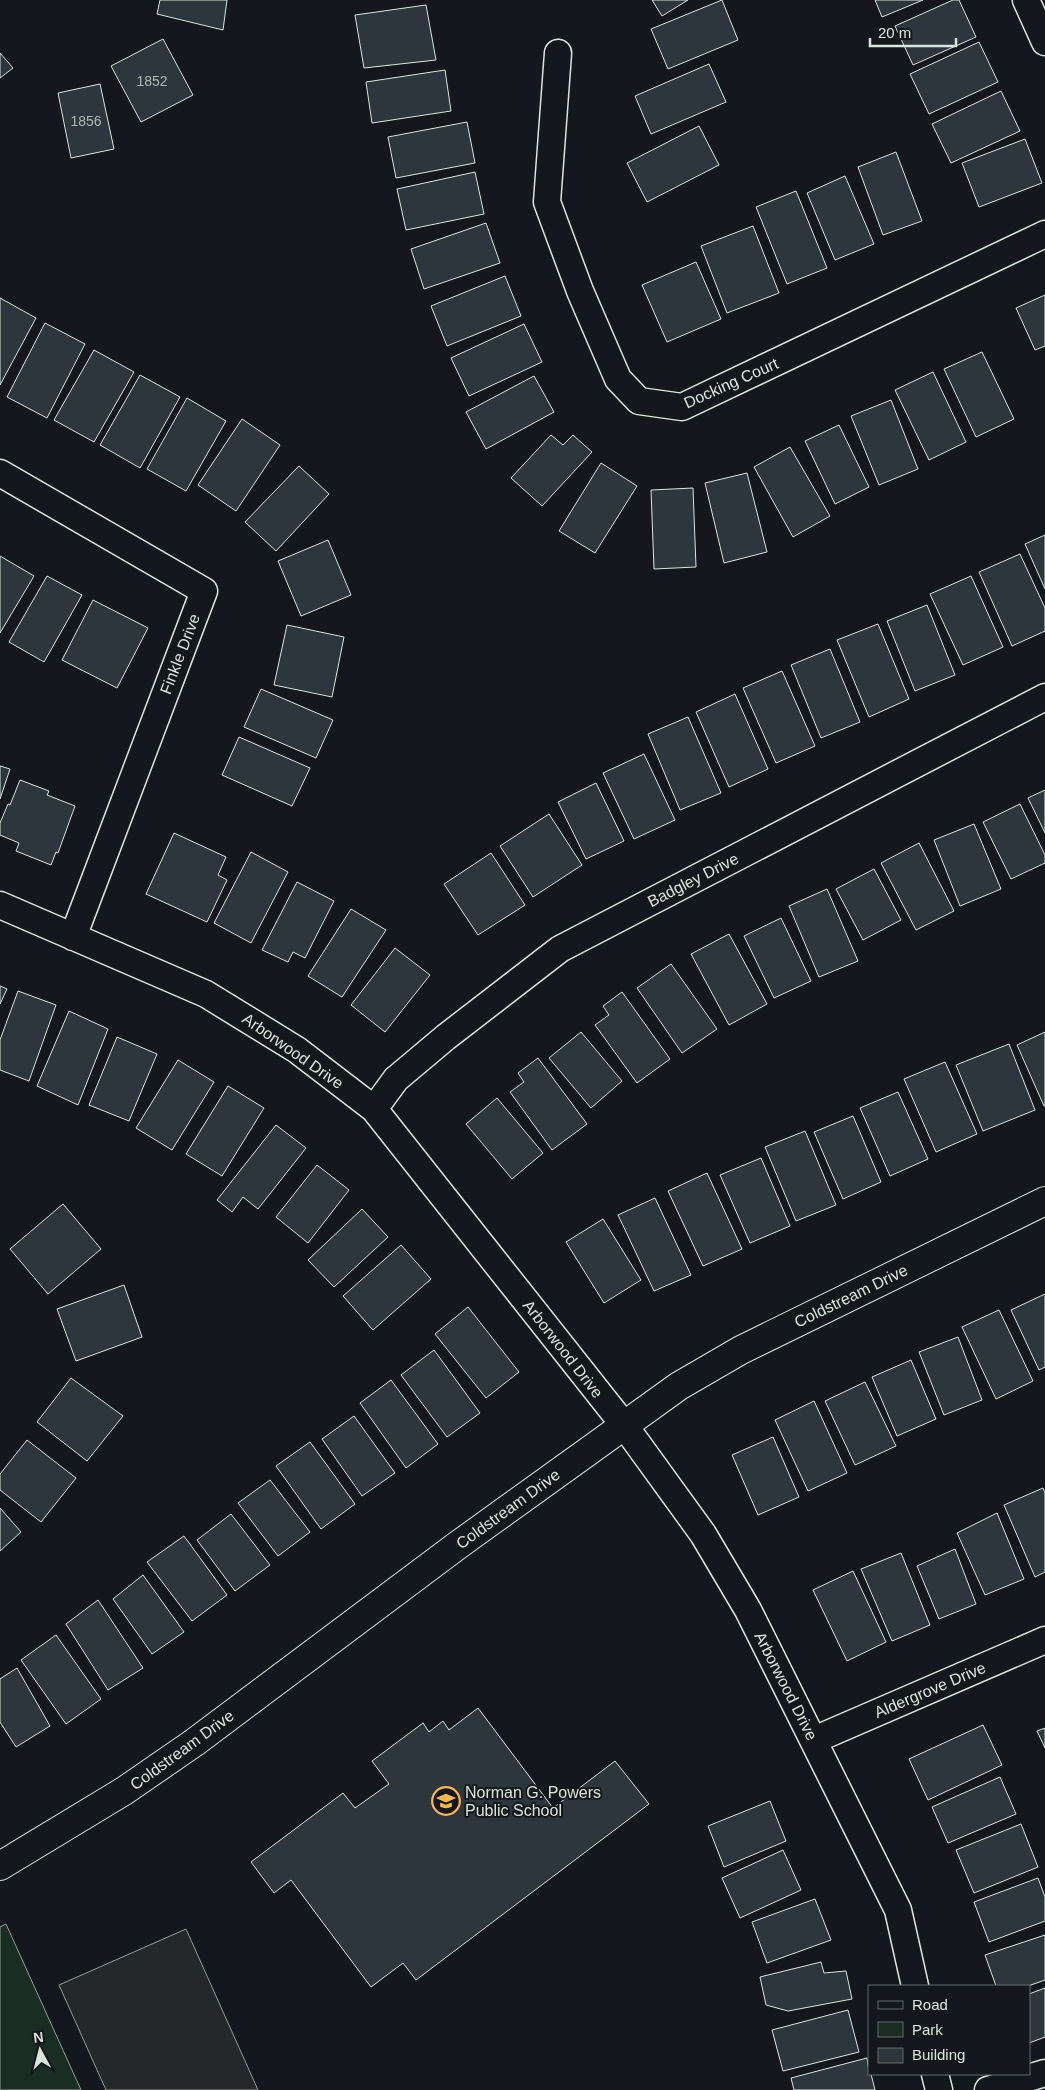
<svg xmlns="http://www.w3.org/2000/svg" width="1045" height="2090" font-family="Helvetica,sans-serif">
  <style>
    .green { fill: #1a2d24; stroke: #939e99 }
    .parking { fill: #24282b; stroke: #939e99 }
    .building { fill: #2c363c; stroke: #d8e6dc }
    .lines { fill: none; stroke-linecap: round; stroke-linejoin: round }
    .street-casing { stroke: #d8e6dc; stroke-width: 29 }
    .secondary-casing { stroke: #d8e6dc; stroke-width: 30 }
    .street { stroke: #14181c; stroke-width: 26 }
    .secondary { stroke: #14181c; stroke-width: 28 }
    .labels { text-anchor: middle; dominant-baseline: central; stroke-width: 4; stroke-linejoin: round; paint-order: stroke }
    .number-label { font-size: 14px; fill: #adbab4 }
    .street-label { font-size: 16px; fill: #d8e6dc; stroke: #14181c }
    .poi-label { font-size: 16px; fill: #d8e6dc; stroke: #14181c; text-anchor: start }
  </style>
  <rect width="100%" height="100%" fill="#14181c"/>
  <path class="green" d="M 6,1924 L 81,2090 L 0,2090 L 0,1927 Z"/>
  <path class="parking" d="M 186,1929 L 258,2090 L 106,2090 L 59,1985 Z"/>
  <path class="building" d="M 160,0 L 227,0 L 223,30 L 157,14 Z
    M 652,0 L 688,0 L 662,16 Z
    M 722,0 L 738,40 L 668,69 L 651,29 Z
    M 875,0 L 923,0 L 882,17 Z
    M 953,0 L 959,0 L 976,37 L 913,65 L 895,26 Z
    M 426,5 L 436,60 L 364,68 L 355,15 Z
    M 163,39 L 193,95 L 141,122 L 111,66 Z
    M 979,42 L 998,82 L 929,114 L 910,74 Z
    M 0,53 L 13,68 L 0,78 Z
    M 709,64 L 726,102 L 651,134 L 635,96 Z
    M 445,70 L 451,111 L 372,123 L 366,82 Z
    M 100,84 L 114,149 L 71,158 L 58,93 Z
    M 1001,91 L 1020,131 L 951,163 L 932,124 Z
    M 467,122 L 475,163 L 396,178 L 388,137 Z
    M 699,126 L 719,165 L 647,202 L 627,163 Z
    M 1025,139 L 1042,183 L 979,207 L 962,163 Z
    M 896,152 L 922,221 L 883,235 L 858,167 Z
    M 475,172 L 484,214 L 406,230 L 397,189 Z
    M 845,176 L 874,244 L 835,260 L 807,193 Z
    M 796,191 L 827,268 L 787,284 L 756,207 Z
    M 486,223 L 500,263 L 424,289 L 411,249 Z
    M 753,226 L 779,293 L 727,313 L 701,246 Z
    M 696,262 L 721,319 L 667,342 L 642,285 Z
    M 505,276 L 521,316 L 447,346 L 431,306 Z
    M 1045,295 L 1045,346 L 1035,350 L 1016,308 Z
    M 0,298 L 36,318 L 0,385 Z
    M 45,323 L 85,344 L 47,418 L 7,397 Z
    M 524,324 L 542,362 L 469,396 L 451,358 Z
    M 94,350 L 134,372 L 94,442 L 54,420 Z
    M 982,352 L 1014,419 L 976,437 L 944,369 Z
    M 933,372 L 966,442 L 929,460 L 895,390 Z
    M 140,375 L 180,397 L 140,468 L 100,445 Z
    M 534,376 L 554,412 L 486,449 L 466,412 Z
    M 187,398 L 226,421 L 186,491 L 147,469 Z
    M 891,400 L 918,469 L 879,485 L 851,416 Z
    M 242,419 L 280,445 L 236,511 L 198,485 Z
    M 839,425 L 869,487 L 835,504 L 805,441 Z
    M 551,435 L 563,445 L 573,435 L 592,452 L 542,506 L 511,478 Z
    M 790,447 L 830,516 L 793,537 L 754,467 Z
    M 601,463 L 637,486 L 595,553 L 559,531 Z
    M 299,466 L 329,494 L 276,551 L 245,522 Z
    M 747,473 L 767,552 L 724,563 L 705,483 Z
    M 693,488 L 696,567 L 654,569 L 651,490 Z
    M 1045,535 L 1045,589 L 1025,544 Z
    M 328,540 L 351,595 L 301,616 L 278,561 Z
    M 1020,554 L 1045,608 L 1045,631 L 1012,646 L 979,572 Z
    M 0,556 L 34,576 L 0,633 Z
    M 47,576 L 82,595 L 44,662 L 9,642 Z
    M 971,576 L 1003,647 L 963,665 L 930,594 Z
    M 93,600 L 148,628 L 117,688 L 62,660 Z
    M 927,605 L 955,675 L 915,691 L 887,621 Z
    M 878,624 L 909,699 L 869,717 L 837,640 Z
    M 287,625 L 344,637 L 332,697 L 274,685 Z
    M 830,649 L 860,722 L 821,738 L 791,665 Z
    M 782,671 L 815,746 L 776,763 L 743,688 Z
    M 261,689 L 333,720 L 316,758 L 244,727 Z
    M 735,694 L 768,769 L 729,787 L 696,712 Z
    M 688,717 L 721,793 L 680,810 L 648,734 Z
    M 239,737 L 310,768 L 292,806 L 222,775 Z
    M 644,754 L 675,820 L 634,839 L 603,773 Z
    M 0,766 L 10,769 L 0,799 Z
    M 20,780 L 49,791 L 47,795 L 75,806 L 58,853 L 56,852 L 51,865 L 16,851 L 19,843 L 0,835 L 0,823 L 8,804 L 10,805 Z
    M 596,783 L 624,841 L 586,859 L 558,802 Z
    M 1045,790 L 1045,833 L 1028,798 Z
    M 1020,804 L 1045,855 L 1045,863 L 1011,879 L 983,822 Z
    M 549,814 L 582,865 L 533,897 L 500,846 Z
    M 974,824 L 1001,889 L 960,906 L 934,840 Z
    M 174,833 L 226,857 L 218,875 L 227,880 L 207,922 L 146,894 Z
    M 919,843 L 954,911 L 916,930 L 881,863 Z
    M 251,852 L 288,872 L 251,943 L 214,923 Z
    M 491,853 L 525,905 L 478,935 L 444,884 Z
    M 874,869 L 901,920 L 863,940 L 836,889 Z
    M 297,882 L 334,901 L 305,958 L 293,952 L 288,962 L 262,950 Z
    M 827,889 L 858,961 L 819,977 L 789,906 Z
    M 351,909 L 386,930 L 342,997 L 308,976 Z
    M 781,918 L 811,981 L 774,998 L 744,936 Z
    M 729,934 L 767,1004 L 729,1025 L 691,954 Z
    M 395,948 L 430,975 L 385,1032 L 351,1005 Z
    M 671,964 L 717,1029 L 682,1053 L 637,988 Z
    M 0,986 L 7,989 L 0,1004 Z
    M 18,991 L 56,1005 L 29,1081 L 0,1070 L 0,1040 Z
    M 622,992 L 670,1059 L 637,1083 L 595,1025 L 609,1015 L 603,1006 Z
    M 69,1011 L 108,1029 L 78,1105 L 37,1086 Z
    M 581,1032 L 622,1081 L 591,1108 L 549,1058 Z
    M 1045,1032 L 1045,1106 L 1044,1106 L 1017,1045 Z
    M 117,1037 L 157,1054 L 129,1121 L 89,1105 Z
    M 1009,1044 L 1035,1110 L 983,1131 L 956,1065 Z
    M 538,1058 L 587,1124 L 552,1150 L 510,1092 L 524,1082 L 518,1073 Z
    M 178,1060 L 214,1082 L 172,1150 L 136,1128 Z
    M 945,1062 L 977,1134 L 936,1152 L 904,1079 Z
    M 228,1086 L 264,1108 L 222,1176 L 186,1154 Z
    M 898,1092 L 928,1159 L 890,1176 L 860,1108 Z
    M 497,1098 L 543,1153 L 512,1179 L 466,1124 Z
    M 853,1116 L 881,1182 L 843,1199 L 814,1132 Z
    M 276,1125 L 306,1148 L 258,1209 L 243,1197 L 232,1212 L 217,1200 Z
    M 805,1131 L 836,1205 L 796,1221 L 765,1147 Z
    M 761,1158 L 790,1226 L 750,1243 L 720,1175 Z
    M 317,1165 L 349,1190 L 308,1243 L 276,1217 Z
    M 707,1173 L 742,1249 L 703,1266 L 668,1191 Z
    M 655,1198 L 691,1275 L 654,1291 L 618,1215 Z
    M 63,1204 L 101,1249 L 48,1294 L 10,1249 Z
    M 362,1209 L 388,1237 L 334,1287 L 308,1260 Z
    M 603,1219 L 641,1280 L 604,1303 L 566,1242 Z
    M 401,1245 L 431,1279 L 373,1330 L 343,1296 Z
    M 124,1285 L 142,1337 L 76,1361 L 57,1309 Z
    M 1045,1294 L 1045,1367 L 1039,1370 L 1011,1310 Z
    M 468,1307 L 519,1372 L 486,1398 L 435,1334 Z
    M 999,1310 L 1033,1381 L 996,1399 L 962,1327 Z
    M 958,1337 L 982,1400 L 944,1415 L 919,1352 Z
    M 434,1350 L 480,1413 L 447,1437 L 401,1375 Z
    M 911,1360 L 936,1419 L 897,1436 L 872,1377 Z
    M 71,1378 L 123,1416 L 87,1461 L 37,1422 Z
    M 391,1380 L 438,1444 L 406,1468 L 360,1403 Z
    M 865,1382 L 896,1446 L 855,1465 L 825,1401 Z
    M 814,1401 L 847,1473 L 808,1491 L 775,1420 Z
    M 354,1416 L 395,1473 L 362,1496 L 322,1439 Z
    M 773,1437 L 799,1497 L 758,1515 L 732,1455 Z
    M 27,1440 L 76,1478 L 41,1522 L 0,1490 L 0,1474 Z
    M 310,1442 L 355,1504 L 321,1529 L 276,1466 Z
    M 270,1480 L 310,1532 L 278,1556 L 238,1503 Z
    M 1043,1488 L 1045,1493 L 1045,1572 L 1035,1577 L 1004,1505 Z
    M 0,1508 L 21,1532 L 0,1551 Z
    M 997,1513 L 1024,1579 L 985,1595 L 957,1533 Z
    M 231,1514 L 270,1565 L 235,1591 L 197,1540 Z
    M 184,1536 L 227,1595 L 192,1621 L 147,1562 Z
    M 955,1549 L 976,1604 L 939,1619 L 917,1566 Z
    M 901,1553 L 930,1625 L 892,1641 L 861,1569 Z
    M 853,1571 L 886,1642 L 847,1661 L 813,1590 Z
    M 143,1575 L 184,1632 L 152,1654 L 113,1599 Z
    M 98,1600 L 143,1668 L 108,1690 L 66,1624 Z
    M 56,1635 L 101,1699 L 66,1724 L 21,1660 Z
    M 17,1668 L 50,1726 L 16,1747 L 0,1722 L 0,1679 Z
    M 478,1708 L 553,1808 L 615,1761 L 649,1804 L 416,1980 L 403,1963 L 371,1987 L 291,1880 L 274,1893 L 251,1862 L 343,1793 L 355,1808 L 389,1784 L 372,1761 L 423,1723 L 429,1732 L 443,1721 L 449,1730 Z
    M 983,1725 L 1002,1765 L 928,1800 L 909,1759 Z
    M 1045,1728 L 1045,1748 L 1037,1731 Z
    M 1000,1777 L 1016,1814 L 948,1843 L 932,1807 Z
    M 770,1801 L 786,1841 L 724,1867 L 708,1826 Z
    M 1021,1824 L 1038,1867 L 974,1893 L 956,1850 Z
    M 783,1850 L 801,1890 L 740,1918 L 722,1878 Z
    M 1038,1878 L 1045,1897 L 1045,1921 L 989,1942 L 974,1902 Z
    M 815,1899 L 831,1940 L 767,1963 L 752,1922 Z
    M 1045,1935 L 1045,1980 L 1028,1986 L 996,1986 L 985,1955 Z
    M 821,1962 L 824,1973 L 846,1971 L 852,1999 L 788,2011 L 766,2005 L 760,1977 Z
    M 1045,1988 L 1045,2037 L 1029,2043 L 1029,1994 Z
    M 848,2010 L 859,2052 L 783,2071 L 772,2030 Z
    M 867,2058 L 869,2074 L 871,2074 L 875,2090 L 794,2090 L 791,2078 Z"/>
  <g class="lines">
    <defs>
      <path id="street" d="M 1026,0 L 1045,42
        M 558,53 L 547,202 L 580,291 L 618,379 L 639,401 L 682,407 L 1045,234
        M 0,473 L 204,591 L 73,937
        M 0,905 L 206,994 L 297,1050 L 374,1109 L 624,1425 L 703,1534 L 748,1610 L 898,1910 L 915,1986
        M 374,1109 L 396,1079 L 446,1037 L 560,949 L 1045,697
        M 814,1740 L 1045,1640
        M 935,2074 L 939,2090
        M 988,2090 L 1045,2073"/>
      <path id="secondary" d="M 0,1866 L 124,1791 L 195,1742 L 458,1545 L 679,1386 L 741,1350 L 1045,1201"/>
    </defs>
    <use href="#street" class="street-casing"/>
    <use href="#secondary" class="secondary-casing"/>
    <use href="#street" class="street"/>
    <use href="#secondary" class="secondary"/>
  </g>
  <defs>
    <symbol id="school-ring" viewBox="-11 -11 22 22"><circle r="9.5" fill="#14181c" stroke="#ffb74d" stroke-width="1.5"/><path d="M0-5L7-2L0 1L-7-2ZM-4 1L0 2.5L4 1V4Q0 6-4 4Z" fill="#ffb74d"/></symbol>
  </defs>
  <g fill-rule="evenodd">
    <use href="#school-ring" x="430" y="1785" width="32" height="32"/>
  </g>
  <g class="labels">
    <g class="number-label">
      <text x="152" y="81">1852</text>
      <text x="86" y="121">1856</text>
    </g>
    <g class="street-label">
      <text transform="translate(731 383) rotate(-24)">Docking Court</text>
      <text transform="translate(180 654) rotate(-69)">Finkle Drive</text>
      <text transform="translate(693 880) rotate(-27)">Badgley Drive</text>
      <text transform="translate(293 1051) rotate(35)">Arborwood Drive</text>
      <text transform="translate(851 1296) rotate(-26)">Coldstream Drive</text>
      <text transform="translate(563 1349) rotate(52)">Arborwood Drive</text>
      <text transform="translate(508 1509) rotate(-36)">Coldstream Drive</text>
      <text transform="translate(786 1686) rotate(63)">Arborwood Drive</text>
      <text transform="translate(930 1690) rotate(-23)">Aldergrove Drive</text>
      <text transform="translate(182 1750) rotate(-36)">Coldstream Drive</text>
    </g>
    <g class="poi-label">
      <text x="465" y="1792">Norman G. Powers<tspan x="465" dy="18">Public School</tspan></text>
    </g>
  </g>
  <rect x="868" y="1985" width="162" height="90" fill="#14181c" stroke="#626a69"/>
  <rect x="878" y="2001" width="25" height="8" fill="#14181c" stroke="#626a69"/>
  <text x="912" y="2010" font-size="15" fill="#d8e6dc">Road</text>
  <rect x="878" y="2022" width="25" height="15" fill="#1a2d24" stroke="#626a69"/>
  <text x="912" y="2035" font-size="15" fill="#d8e6dc">Park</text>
  <rect x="878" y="2048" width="25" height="15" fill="#2c363c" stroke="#626a69"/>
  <text x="912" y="2060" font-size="15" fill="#d8e6dc">Building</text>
  <g transform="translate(40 2050) rotate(353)" stroke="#14181c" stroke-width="4" paint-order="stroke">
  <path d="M0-4L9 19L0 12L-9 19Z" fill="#d8e6dc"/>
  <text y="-8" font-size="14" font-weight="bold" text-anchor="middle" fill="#d8e6dc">N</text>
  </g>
  <path d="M870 38v8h86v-8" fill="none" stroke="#d8e6dc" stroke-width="2.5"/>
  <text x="878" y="38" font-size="15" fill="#d8e6dc" stroke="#14181c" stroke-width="4" paint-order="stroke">20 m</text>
</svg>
